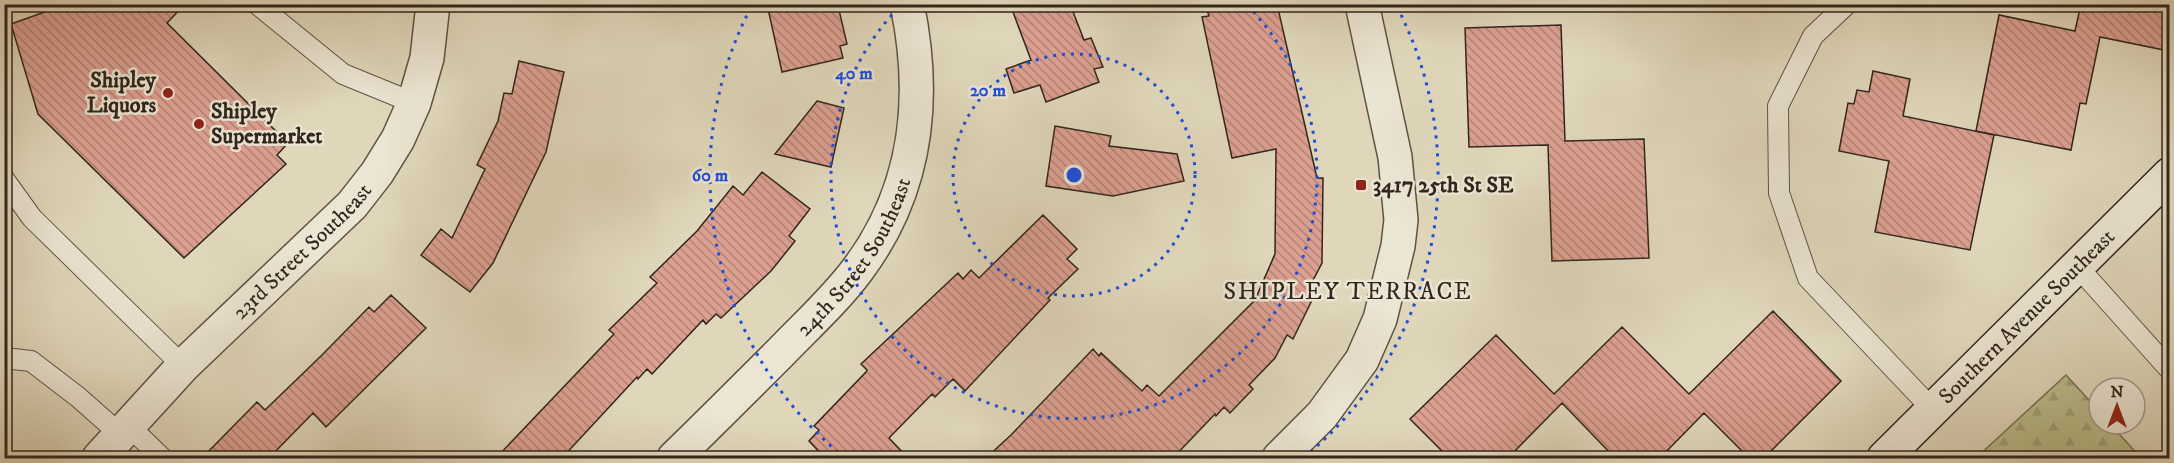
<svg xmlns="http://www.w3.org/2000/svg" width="2174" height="463" font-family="'IM FELL DW Pica',serif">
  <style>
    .forest { fill: url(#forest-firs); stroke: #767154; stroke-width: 1.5 }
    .building { fill: url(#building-back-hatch); stroke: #31261d; stroke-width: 1.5 }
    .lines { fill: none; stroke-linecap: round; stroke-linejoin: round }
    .service-casing { stroke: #5d5244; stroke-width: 22 }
    .minor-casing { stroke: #5d5244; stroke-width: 36 }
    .secondary-casing { stroke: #31261d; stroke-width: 36 }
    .service { stroke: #ebe5d3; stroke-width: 20 }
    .minor { stroke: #ebe5d3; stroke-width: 33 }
    .secondary { stroke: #ebe5d3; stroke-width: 33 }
    .ring { fill: none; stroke: #1d4ed8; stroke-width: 3; stroke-dasharray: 3 6 }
    .poi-dot { fill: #8f2418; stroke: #ebe5d3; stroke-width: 2 }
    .labels { text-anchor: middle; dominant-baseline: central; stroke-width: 5; stroke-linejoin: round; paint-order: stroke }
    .poi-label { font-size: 22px; font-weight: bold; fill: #31261d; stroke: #ebe5d3; text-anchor: start }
    .street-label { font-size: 22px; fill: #31261d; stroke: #ebe5d3 }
    .neighbourhood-label { font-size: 24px; letter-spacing: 1.5px; fill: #31261d; stroke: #ebe5d3 }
    .centre { fill: #1d4ed8; stroke: #ebe5d3; stroke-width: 3 }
    .ring-label { font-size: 18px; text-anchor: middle; font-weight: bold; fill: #1d4ed8; stroke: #ebe5d3; stroke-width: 5; stroke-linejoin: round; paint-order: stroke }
  </style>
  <defs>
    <pattern id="forest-firs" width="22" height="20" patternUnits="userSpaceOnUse" patternTransform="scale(1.5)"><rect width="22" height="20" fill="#babc8b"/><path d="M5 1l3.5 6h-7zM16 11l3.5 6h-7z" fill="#a0a178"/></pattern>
    <pattern id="building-back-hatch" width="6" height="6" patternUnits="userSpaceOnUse" patternTransform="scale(1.5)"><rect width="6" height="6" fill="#dca091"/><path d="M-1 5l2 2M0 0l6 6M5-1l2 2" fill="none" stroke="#b38276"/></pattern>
  </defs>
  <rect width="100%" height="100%" fill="#e0d7bb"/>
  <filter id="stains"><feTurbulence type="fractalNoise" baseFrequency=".00333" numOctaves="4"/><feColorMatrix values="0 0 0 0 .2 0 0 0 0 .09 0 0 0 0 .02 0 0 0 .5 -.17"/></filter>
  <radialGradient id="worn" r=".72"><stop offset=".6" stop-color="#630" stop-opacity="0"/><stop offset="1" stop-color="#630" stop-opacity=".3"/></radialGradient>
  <path class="forest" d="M 2066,375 L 2099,411 L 2099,424 L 2110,424 L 2141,458 L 1976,458 Z"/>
  <path class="building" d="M 67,4 L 185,4 L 167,23 L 288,143 L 277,155 L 286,164 L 184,258 L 38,114 L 11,24 Z
    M 767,4 L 832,4 L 833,11 L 839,10 L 847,44 L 840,46 L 843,58 L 782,72 Z
    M 1010,4 L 1070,4 L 1084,40 L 1091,38 L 1103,67 L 1094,69 L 1099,82 L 1046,102 L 1040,85 L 1014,93 L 1006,69 L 1031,60 Z
    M 1232,4 L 1277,4 L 1317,178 L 1323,178 L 1322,263 L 1309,288 L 1316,292 L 1293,339 L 1287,335 L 1275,358 L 1249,385 L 1253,389 L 1230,413 L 1224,407 L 1216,416 L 1215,414 L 1172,459 L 985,459 L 1011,435 L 1093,349 L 1099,356 L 1101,353 L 1142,391 L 1147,385 L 1159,396 L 1255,300 L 1275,254 L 1276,149 L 1232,158 L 1202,17 L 1209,16 L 1207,10 Z
    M 2081,4 L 2169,4 L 2169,51 L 2100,37 L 2086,104 L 2080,103 L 2071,150 L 1976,131 L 1999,15 L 2075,31 Z
    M 1561,25 L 1565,141 L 1644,139 L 1649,258 L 1552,261 L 1548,145 L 1469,147 L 1465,28 Z
    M 519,61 L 564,72 L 546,152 L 493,263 L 470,292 L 421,255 L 441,229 L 452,238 L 485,169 L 477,165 L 498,121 L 504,93 L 512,94 Z
    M 1873,71 L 1910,79 L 1903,116 L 1994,135 L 1970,250 L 1875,232 L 1889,161 L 1839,151 L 1848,103 L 1854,104 L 1857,90 L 1869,92 Z
    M 817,101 L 844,108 L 831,167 L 775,154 Z
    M 1055,126 L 1111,136 L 1109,146 L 1177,154 L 1184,181 L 1113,196 L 1046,186 Z
    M 762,172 L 810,209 L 789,236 L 795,241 L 771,271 L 721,318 L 716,314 L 706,324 L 703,320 L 652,374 L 647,369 L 638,379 L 637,377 L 561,459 L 495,459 L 614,334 L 609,330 L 657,283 L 650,277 L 697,231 L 733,186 L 743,195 Z
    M 1043,215 L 1077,249 L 1067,259 L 1078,269 L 1048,298 L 1050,300 L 965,391 L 953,379 L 935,397 L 932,394 L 889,438 L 909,459 L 826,459 L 809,441 L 819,430 L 814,426 L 866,372 L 867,370 L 861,364 L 958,273 L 963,279 L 971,270 L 979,278 Z
    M 391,295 L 426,328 L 326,427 L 313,413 L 268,459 L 201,459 L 257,402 L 265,410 L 322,355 L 369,307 L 374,312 Z
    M 1773,311 L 1841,381 L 1763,459 L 1750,459 L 1704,413 L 1659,459 L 1616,459 L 1562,403 L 1507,459 L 1450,459 L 1410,419 L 1496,335 L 1554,394 L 1622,327 L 1689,394 Z"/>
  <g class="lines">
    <defs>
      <path id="service" d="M 257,4 L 343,74 L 414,103
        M 1847,4 L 1813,36 L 1778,106 L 1779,193 L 1808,278 L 1933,410
        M 4,179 L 32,218 L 183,366
        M 2077,266 L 2170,370
        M 4,358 L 31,361 L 78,397 L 121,435
        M 129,426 L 162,458"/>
      <g id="minor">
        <path id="s1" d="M 99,458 L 183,366 L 352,205 L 377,173 L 398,139 L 414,103 L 427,58 L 433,4"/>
        <path id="s2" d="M 674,458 C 710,423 745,388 781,352 C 807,325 836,299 858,269 C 917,190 927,99 907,4"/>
        <path d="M 1279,458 L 1322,415 L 1362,360 L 1380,319 L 1398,246 L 1401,220 L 1395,157 L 1362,4"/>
      </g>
      <g id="secondary">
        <path id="s3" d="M 1884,458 L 2170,174"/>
      </g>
    </defs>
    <use href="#service" class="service-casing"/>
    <use href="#minor" class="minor-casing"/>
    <use href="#secondary" class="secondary-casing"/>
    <use href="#service" class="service"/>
    <use href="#minor" class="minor"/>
    <use href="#secondary" class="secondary"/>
  </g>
  <g class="ring">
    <circle cx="1074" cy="175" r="121"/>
    <path d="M1247 5A243 243 0 1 1 901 5"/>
    <path d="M845 458A364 364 0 0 1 751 7M1397 7A364 364 0 0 1 1303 458"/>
  </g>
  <g class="poi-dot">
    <circle cx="168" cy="93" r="6"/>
    <circle cx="199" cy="124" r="6"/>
    <rect x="1355" y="179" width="12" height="12" rx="3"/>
  </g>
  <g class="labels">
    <g class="poi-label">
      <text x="156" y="80" text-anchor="end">Shipley<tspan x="156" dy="25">Liquors</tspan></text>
      <text x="211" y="111">Shipley<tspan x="211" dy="25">Supermarket</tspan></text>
      <text x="1373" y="185">3417 25th St SE</text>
    </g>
    <g class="street-label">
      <text stroke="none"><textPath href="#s1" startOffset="290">23rd Street Southeast</textPath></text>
      <text stroke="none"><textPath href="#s2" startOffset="272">24th Street Southeast</textPath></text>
      <text stroke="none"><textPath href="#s3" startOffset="201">Southern Avenue Southeast</textPath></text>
    </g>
    <g class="neighbourhood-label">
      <text x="1348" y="292">SHIPLEY TERRACE</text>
    </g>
  </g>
  <circle cx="1074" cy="175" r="9" class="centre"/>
  <g class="ring-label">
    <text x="854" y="79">40 m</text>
    <text x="988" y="96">20 m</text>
    <text x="710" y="181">60 m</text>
  </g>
  <rect width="2174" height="463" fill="none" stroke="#e0d7bb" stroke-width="24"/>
  <rect x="6" y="6" width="2162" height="451" fill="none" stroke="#31261d" stroke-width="3"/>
  <rect x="12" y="12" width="2150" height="439" fill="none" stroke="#31261d" stroke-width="1.5"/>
  <g transform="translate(2117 406)"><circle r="28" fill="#ebe5d3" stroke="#a1998a" stroke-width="1.5"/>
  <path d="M0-4.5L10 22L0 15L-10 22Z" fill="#8f2418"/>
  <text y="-9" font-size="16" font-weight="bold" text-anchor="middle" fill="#31261d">N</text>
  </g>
  <rect width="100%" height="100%" filter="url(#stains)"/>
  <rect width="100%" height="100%" fill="url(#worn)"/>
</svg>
